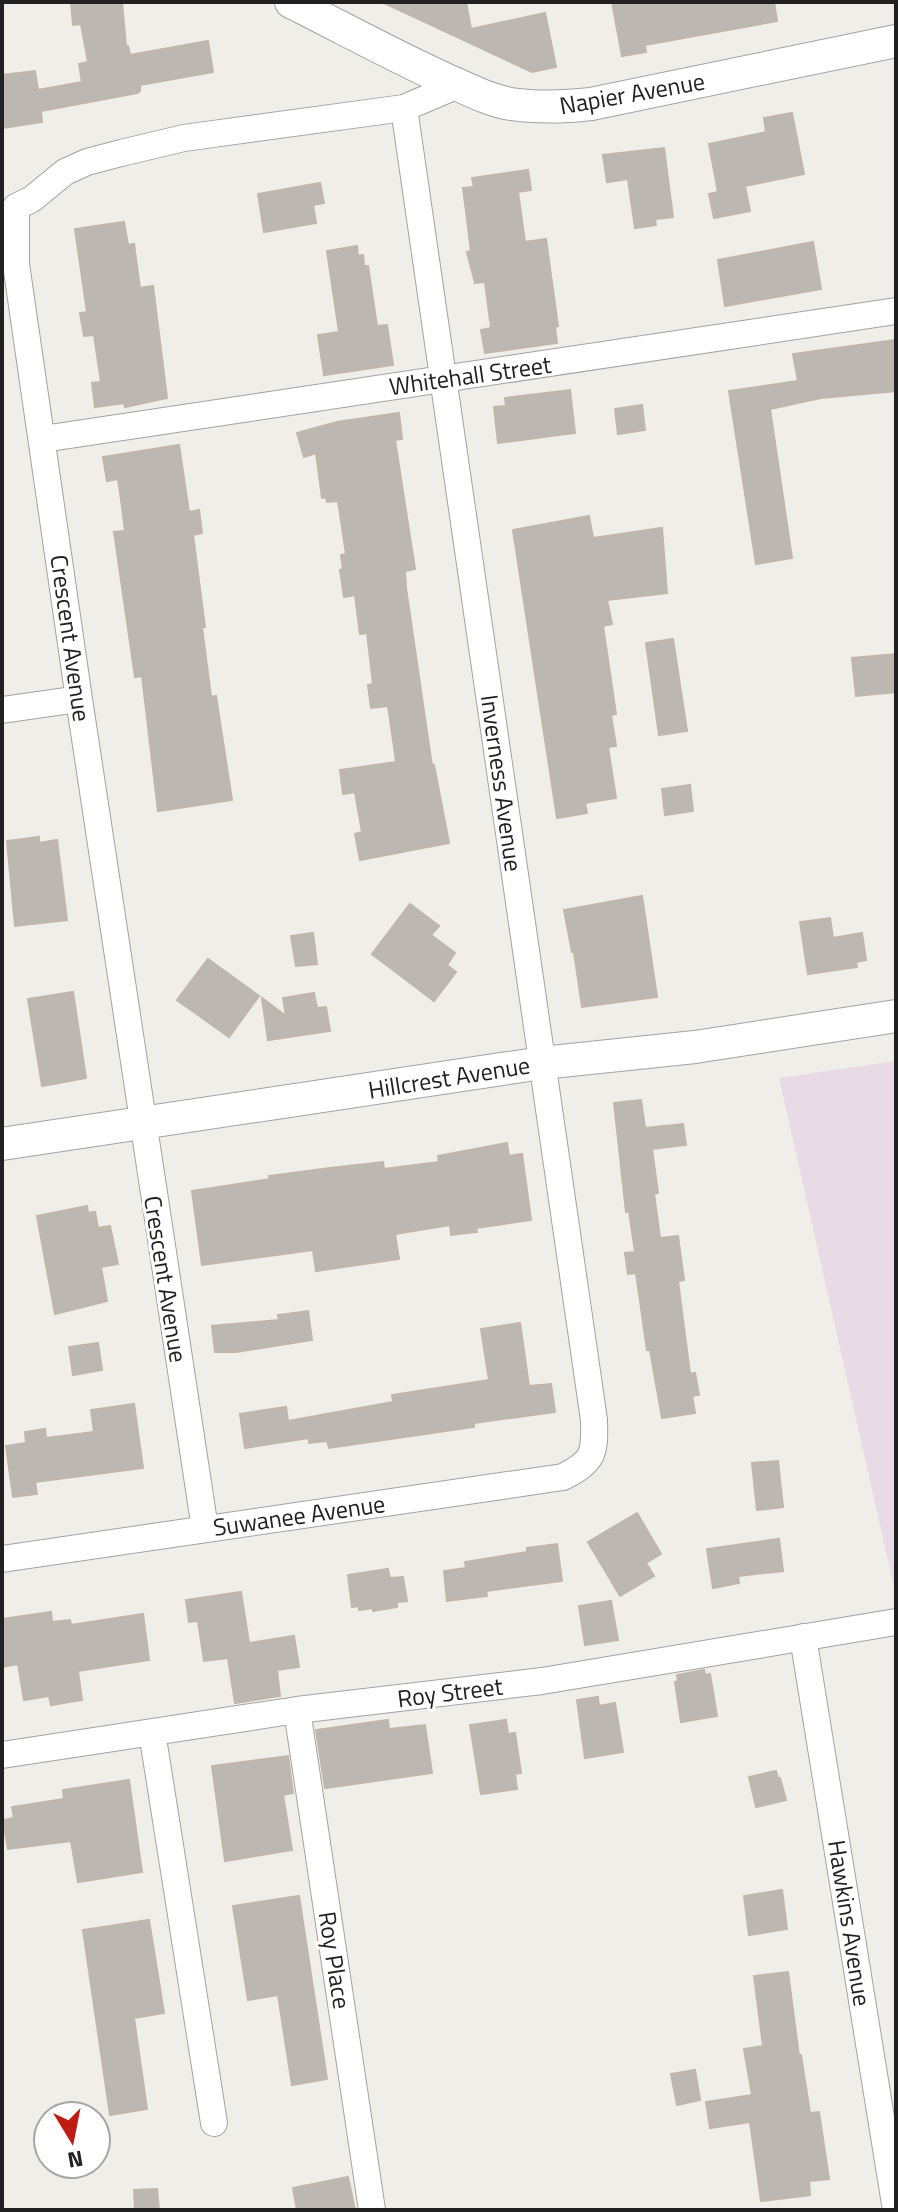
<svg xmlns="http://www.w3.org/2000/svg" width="898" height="2212" font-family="'Titillium Web',sans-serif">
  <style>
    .industrial { fill: #e8dbe5 }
    .building { fill: #bdb7b1; stroke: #c0b6ac; stroke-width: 2 }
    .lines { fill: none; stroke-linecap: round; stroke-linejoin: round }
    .minor-casing { stroke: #a2a2a2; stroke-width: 28 }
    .tertiary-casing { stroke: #a2a2a2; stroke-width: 34 }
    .minor { stroke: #fff; stroke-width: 26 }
    .tertiary { stroke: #fff; stroke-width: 32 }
    .labels { text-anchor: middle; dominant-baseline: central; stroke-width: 6; stroke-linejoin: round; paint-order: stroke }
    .street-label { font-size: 24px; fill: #212121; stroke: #fff }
  </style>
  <rect width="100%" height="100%" fill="#f0eee8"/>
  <path class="industrial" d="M 896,1061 L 896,1596 L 779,1078 Z"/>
  <path class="building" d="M 71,2 L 122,2 L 126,46 L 128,46 L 130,55 L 208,41 L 213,72 L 140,85 L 140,91 L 137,93 L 41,111 L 42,122 L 2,128 L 2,75 L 35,71 L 38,90 L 82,82 L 79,64 L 88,62 L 81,24 L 73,25 Z
    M 382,2 L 466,2 L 471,29 L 545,13 L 556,67 L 532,72 Z
    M 612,2 L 774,2 L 777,21 L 645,45 L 646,52 L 622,56 Z
    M 792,113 L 804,174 L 745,186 L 750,211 L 714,218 L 709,194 L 718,192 L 709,144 L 766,132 L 764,118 Z
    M 664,148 L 673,217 L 655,219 L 656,225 L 635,228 L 628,179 L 607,182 L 603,155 Z
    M 528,170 L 531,190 L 518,192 L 525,242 L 546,239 L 558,326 L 555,327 L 557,343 L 485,353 L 481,330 L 491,328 L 485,282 L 475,283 L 467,252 L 471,251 L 463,188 L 474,187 L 472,178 Z
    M 320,183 L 324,203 L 313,205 L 316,223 L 264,232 L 258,194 Z
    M 124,222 L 128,245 L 134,244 L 140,288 L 153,286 L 167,398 L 125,407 L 124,403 L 95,407 L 92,383 L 101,382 L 94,335 L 84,336 L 80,313 L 87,312 L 75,229 Z
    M 813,242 L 821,289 L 725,306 L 718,260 Z
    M 357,246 L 358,256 L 363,255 L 364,266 L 368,266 L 377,326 L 387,325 L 393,365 L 324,375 L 318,335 L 339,332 L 327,251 Z
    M 896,340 L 896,391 L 821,398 L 770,409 L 792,558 L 756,564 L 729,391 L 798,381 L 793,354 Z
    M 570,390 L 575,433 L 498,443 L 494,407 L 506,406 L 505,398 Z
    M 642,405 L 645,430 L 618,434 L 615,409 Z
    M 399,413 L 402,439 L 395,440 L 415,569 L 405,571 L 406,588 L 432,766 L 434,765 L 449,843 L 360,860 L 355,834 L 362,832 L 355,792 L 343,794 L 340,770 L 396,762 L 394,747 L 388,706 L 371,708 L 368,685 L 373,684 L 367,633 L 360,634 L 355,595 L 344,597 L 340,570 L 343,569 L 341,555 L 346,554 L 338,501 L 327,502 L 326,497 L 322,498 L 316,453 L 304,457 L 297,433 L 337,422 Z
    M 179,445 L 189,512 L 199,510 L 202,533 L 193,535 L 205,627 L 202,627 L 211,697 L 216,696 L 232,800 L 158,811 L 142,676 L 135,677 L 114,532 L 125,531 L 122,507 L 118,479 L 107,481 L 103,457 Z
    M 589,516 L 593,538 L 662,528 L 667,593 L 607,600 L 612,624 L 603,626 L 616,714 L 611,715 L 616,746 L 608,747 L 616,798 L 585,803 L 587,813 L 557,818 L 513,530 Z
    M 673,639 L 687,731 L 659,735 L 646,643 Z
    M 896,654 L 896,692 L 856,696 L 852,658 Z
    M 690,785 L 693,811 L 665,815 L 662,789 Z
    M 39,837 L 39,843 L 57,840 L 67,920 L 15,926 L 7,841 Z
    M 642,896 L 657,997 L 582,1007 L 574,952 L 572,952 L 564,910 Z
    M 410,904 L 439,926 L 431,935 L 455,953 L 447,965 L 456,972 L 434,1001 L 372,954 Z
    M 830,918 L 833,938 L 862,933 L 866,960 L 856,962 L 857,967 L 808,974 L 800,922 Z
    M 313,933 L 317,964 L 296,966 L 291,936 Z
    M 208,959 L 259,996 L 229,1037 L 177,1000 Z
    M 73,992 L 86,1078 L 42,1086 L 28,999 Z
    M 314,993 L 317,1008 L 326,1007 L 330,1031 L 268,1040 L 262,998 L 286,1016 L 283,998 Z
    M 641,1100 L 645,1128 L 683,1124 L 686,1145 L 652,1149 L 658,1193 L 654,1194 L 660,1238 L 678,1236 L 684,1280 L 678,1281 L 690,1374 L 695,1373 L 699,1395 L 692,1396 L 695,1413 L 662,1418 L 650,1350 L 647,1350 L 636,1273 L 628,1274 L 625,1253 L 635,1252 L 629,1211 L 626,1212 L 614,1103 Z
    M 507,1143 L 509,1156 L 522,1154 L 531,1220 L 476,1228 L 477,1232 L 451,1235 L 450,1225 L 395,1234 L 399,1259 L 371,1263 L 316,1271 L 313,1250 L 202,1265 L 192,1191 L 270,1179 L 269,1176 L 330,1168 L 383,1162 L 384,1169 L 439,1162 L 438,1156 Z
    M 87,1206 L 88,1213 L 95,1212 L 98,1228 L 110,1226 L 118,1264 L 101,1267 L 107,1301 L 55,1314 L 37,1216 Z
    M 308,1311 L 312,1340 L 236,1352 L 215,1352 L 212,1326 L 279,1320 L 278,1315 Z
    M 520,1323 L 529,1386 L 551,1384 L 555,1412 L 474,1423 L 474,1427 L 329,1448 L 327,1441 L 309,1443 L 309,1438 L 245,1448 L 240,1414 L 286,1407 L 288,1421 L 393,1402 L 392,1395 L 489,1380 L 481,1329 Z
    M 98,1343 L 102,1370 L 73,1375 L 69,1347 Z
    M 134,1404 L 143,1468 L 35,1482 L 37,1494 L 13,1497 L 6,1446 L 26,1443 L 25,1432 L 45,1429 L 46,1438 L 94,1432 L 91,1410 Z
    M 778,1461 L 783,1507 L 757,1510 L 752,1463 Z
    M 637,1513 L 661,1554 L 646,1563 L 654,1576 L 620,1596 L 588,1542 Z
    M 779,1539 L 783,1571 L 738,1576 L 739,1583 L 713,1588 L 707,1549 Z
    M 557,1544 L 562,1581 L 486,1591 L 487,1596 L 447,1601 L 444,1571 L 466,1568 L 465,1562 L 527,1552 L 527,1548 Z
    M 388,1569 L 390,1578 L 403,1577 L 407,1601 L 397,1602 L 397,1607 L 373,1611 L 373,1608 L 359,1610 L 359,1606 L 352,1607 L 348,1575 Z
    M 241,1592 L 249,1643 L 294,1636 L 299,1667 L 277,1670 L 280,1696 L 235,1703 L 228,1658 L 204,1661 L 198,1621 L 189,1622 L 186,1600 Z
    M 611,1601 L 618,1640 L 585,1645 L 579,1606 Z
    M 51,1612 L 52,1622 L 70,1620 L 71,1625 L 143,1614 L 149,1660 L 78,1671 L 82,1700 L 51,1705 L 49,1696 L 24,1700 L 18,1664 L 2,1667 L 2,1619 Z
    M 704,1670 L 705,1675 L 710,1674 L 717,1716 L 681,1722 L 675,1682 L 678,1681 L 677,1675 Z
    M 598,1697 L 599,1706 L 615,1703 L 623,1752 L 585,1758 L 577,1700 Z
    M 388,1720 L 389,1729 L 425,1725 L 432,1773 L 325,1788 L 316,1730 Z
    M 506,1720 L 508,1734 L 515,1733 L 521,1773 L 515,1774 L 517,1789 L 481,1794 L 470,1725 Z
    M 288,1756 L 293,1793 L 283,1795 L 292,1850 L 225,1861 L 212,1766 Z
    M 776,1771 L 778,1779 L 780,1778 L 786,1800 L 756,1807 L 749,1777 Z
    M 129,1780 L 142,1872 L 78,1882 L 71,1841 L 8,1849 L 3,1820 L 14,1818 L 12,1807 L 64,1799 L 63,1790 Z
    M 782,1890 L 787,1929 L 749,1935 L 744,1896 Z
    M 299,1896 L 327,2079 L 292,2085 L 278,1995 L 248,2000 L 233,1906 Z
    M 149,1920 L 164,2013 L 134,2018 L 147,2109 L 110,2115 L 83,1930 Z
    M 788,1972 L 799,2056 L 801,2055 L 810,2113 L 819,2112 L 829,2179 L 809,2181 L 810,2195 L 761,2201 L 750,2122 L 710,2128 L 706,2102 L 752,2095 L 744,2049 L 763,2046 L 754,1976 Z
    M 695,2070 L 700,2100 L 677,2105 L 671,2074 Z
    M 348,2177 L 355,2210 L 297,2210 L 293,2188 Z
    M 157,2189 L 159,2210 L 135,2210 L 134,2190 Z"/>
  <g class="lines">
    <defs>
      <path id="minor" d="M 16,207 L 16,264 L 79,699 L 205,1529
        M 16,207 L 32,199 L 65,172 L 87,162 L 121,153 L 184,138 L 404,108 L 458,85
        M 43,439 L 896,311
        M 2,710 L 79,699
        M 2,1559 L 563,1477 C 594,1461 595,1454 594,1420 L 404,108
        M 803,1637 L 896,2210
        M 297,1710 L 372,2210
        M 152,1732 L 214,2123
        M 2,1755 L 297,1710 L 542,1681 L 896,1622"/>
      <path id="tertiary" d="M 291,2 C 343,28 394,56 447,80 C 468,89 488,100 511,104 C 538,108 564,107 591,104 L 896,41
        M 2,1144 L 542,1063 L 695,1047 L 896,1016"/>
    </defs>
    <use href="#minor" class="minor-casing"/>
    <use href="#tertiary" class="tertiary-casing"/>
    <use href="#minor" class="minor"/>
    <use href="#tertiary" class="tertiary"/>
  </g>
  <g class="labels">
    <g class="street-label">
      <text transform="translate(632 93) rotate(-10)">Napier Avenue</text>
      <text transform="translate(470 375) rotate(-8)">Whitehall Street</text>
      <text transform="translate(71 638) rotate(82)">Crescent Avenue</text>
      <text transform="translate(502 783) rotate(82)">Inverness Avenue</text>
      <text transform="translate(449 1077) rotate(-9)">Hillcrest Avenue</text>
      <text transform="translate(166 1279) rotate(81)">Crescent Avenue</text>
      <text transform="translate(299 1515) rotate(-8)">Suwanee Avenue</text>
      <text transform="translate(450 1692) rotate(-7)">Roy Street</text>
      <text transform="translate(850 1923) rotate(81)">Hawkins Avenue</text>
      <text transform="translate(335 1960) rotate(81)">Roy Place</text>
    </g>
  </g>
  <rect width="898" height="2212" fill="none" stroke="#212121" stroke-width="8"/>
  <g transform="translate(72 2140) rotate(170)"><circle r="38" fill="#ffffff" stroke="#a6a6a6" stroke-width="2"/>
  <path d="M0-6L14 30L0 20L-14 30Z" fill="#be1c13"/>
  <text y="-12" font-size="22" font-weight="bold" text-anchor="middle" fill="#212121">N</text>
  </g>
</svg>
